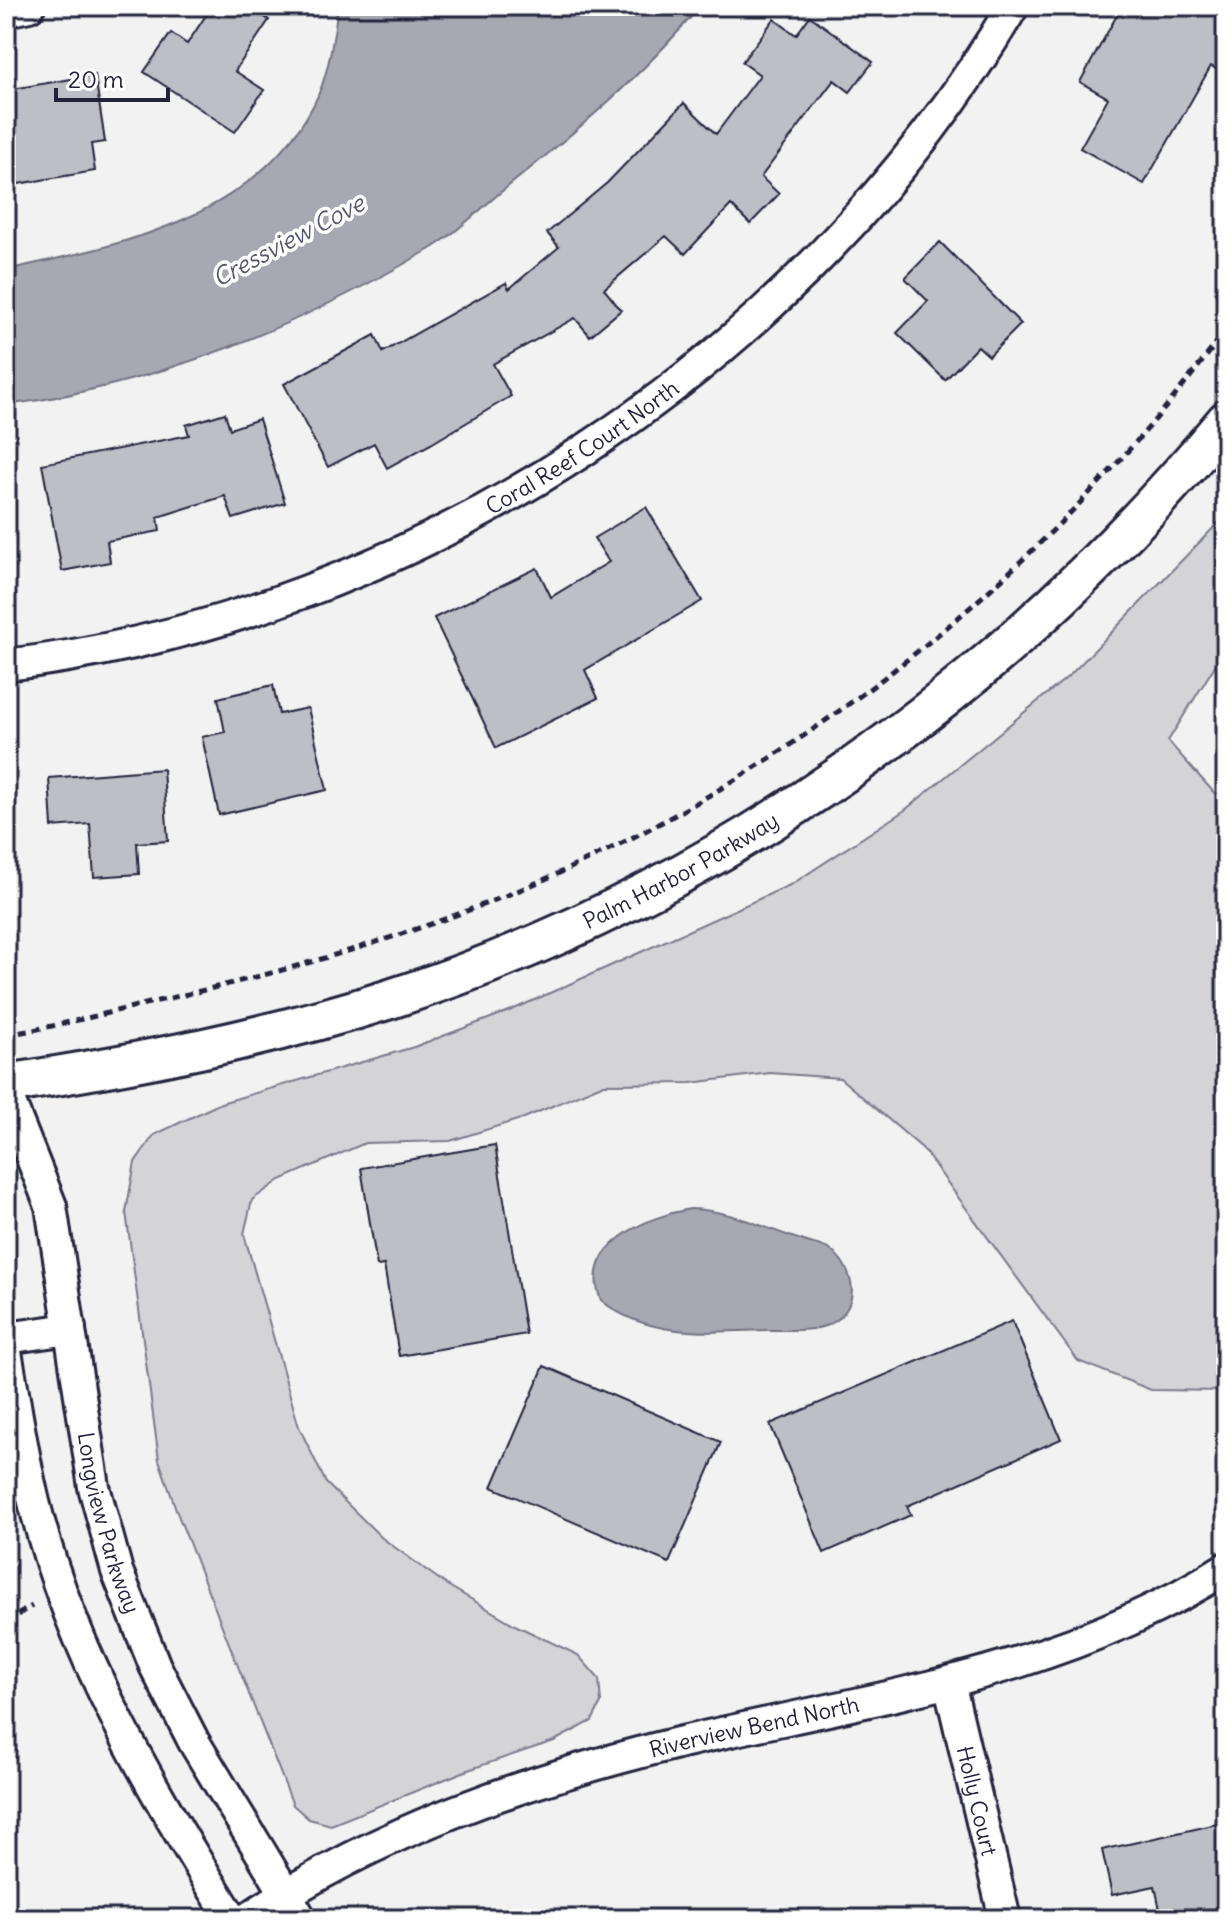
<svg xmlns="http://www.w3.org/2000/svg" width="1232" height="1925" font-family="Delius,sans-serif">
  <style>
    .green { fill: #d3d3d8; stroke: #7a7a8a; stroke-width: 2 }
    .water { fill: #a8a8b2; stroke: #727282; stroke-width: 2 }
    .building { fill: #bebec6; stroke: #22223b; stroke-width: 2 }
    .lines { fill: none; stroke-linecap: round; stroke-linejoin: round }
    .minor-casing { stroke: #22223b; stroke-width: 36 }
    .tertiary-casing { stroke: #22223b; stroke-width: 44 }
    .path { stroke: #22223b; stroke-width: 5; stroke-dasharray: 8 6; stroke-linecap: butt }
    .minor { stroke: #fff; stroke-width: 30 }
    .tertiary { stroke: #fff; stroke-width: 38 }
    .labels { text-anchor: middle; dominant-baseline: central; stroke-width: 7; stroke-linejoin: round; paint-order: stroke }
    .street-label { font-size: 22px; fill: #22223b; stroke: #fff }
    .water-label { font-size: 24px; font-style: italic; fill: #58586b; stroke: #fff }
  </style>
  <rect width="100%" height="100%" fill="#f2f2f3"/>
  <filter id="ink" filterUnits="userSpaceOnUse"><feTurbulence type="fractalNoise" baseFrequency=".0125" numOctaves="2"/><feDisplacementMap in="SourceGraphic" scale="16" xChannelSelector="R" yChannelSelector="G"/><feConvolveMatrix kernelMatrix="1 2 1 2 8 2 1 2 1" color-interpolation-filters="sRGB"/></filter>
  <g filter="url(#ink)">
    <path class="green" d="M 1226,515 L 1226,648 L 1168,741 L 1226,806 L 1226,1391 L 1151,1390 L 1078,1361 L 922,1148 L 840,1078 L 770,1073 L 691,1083 L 604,1084 L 524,1118 L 450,1141 L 365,1143 L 280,1180 L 252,1200 L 244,1234 L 299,1427 L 326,1483 L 382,1538 L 447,1585 L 517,1626 L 578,1655 L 599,1679 L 601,1703 L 592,1721 L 554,1741 L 468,1770 L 331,1825 L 309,1819 L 293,1805 L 178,1515 L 159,1460 L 126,1212 L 135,1162 L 154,1135 L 221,1103 L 414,1047 L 512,1010 L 792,884 L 905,810 L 1070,675 Z"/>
    <path class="water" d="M 338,6 L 700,6 C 642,77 572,135 501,192 C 477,212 452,237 425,252 C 296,327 155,386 6,405 L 6,270 C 120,245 252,220 313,106 C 329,76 333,40 338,6 Z
      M 690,1209 C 730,1210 764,1228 801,1240 C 811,1244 822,1245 830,1250 C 848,1262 859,1290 846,1310 C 830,1336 791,1329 767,1330 C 713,1332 646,1339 601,1300 C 578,1245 649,1216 690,1209 Z"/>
    <path class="building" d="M 212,6 L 248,6 L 269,20 L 235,71 L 264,90 L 235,132 L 144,72 L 171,33 L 187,44 Z
      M 1122,6 L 1226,6 L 1226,74 L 1211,66 L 1144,184 L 1080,148 L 1108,98 L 1080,82 Z
      M 810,16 L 873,62 L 850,92 L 834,80 L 761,177 L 779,194 L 750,224 L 731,205 L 685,254 L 666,236 L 604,289 L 621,310 L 590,336 L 575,318 L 493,364 L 511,396 L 431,444 L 387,468 L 374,443 L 328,467 L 284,384 L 375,335 L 383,352 L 506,283 L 509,289 L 559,247 L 547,233 L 607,183 L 684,103 L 716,134 L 760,75 L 742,62 L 774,19 L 796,35 Z
      M 95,75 L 105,142 L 91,144 L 95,171 L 6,186 L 6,90 Z
      M 940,242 L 1021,324 L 989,356 L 978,346 L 945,380 L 897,333 L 928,301 L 905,278 Z
      M 225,413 L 230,429 L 259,419 L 285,503 L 233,519 L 225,496 L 158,517 L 160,531 L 107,541 L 110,562 L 62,571 L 42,464 L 189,435 L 186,425 Z
      M 646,507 L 702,601 L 585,670 L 598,698 L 496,748 L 434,618 L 537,568 L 551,597 L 609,562 L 594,538 Z
      M 273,685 L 279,714 L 308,708 L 327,790 L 219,815 L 202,737 L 225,732 L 218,698 Z
      M 163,769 L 168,841 L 137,843 L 139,874 L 94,877 L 90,824 L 52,827 L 49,778 Z
      M 495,1145 L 526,1334 L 399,1356 L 384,1265 L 377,1266 L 361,1168 Z
      M 1012,1321 L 1061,1439 L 907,1506 L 911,1515 L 824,1553 L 770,1424 Z
      M 544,1366 L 721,1442 L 669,1563 L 492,1487 Z
      M 1226,1822 L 1226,1919 L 1162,1919 L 1155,1886 L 1112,1895 L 1102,1850 Z"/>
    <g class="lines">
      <defs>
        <g id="minor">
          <path d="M 6,11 L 29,6"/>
          <path id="s1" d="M 6,665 C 415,616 804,360 1013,6"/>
          <path id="s2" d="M 6,1093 L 51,1206 L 94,1487 L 117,1571 L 155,1666 L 194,1742 L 301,1919"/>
          <path d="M 6,1338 L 70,1329"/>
          <path d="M 6,1352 C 15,1402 22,1453 34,1502 C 71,1654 151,1788 232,1919"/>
          <path id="s3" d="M 949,1682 L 1005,1919"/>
          <path id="s4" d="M 247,1919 C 379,1830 528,1779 682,1742 C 866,1699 1064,1673 1226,1568"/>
        </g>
        <g id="tertiary">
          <path id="s5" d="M 6,1084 C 135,1064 265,1039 390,999 C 719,893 1006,686 1226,421"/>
        </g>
      </defs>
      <use href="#minor" class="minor-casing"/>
      <use href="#tertiary" class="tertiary-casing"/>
      <path class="path" d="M 6,1035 C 59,1026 110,1012 162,1000 C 306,967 449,925 583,862 C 835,743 1061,554 1226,330
        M 6,1622 L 32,1606"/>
      <use href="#minor" class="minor"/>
      <use href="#tertiary" class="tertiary"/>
    </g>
  </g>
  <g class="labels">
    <g class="street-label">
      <text stroke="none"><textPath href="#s1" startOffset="622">Coral Reef Court North</textPath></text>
      <text stroke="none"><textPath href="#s5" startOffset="712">Palm Harbor Parkway</textPath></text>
      <text stroke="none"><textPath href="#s2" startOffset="444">Longview Parkway</textPath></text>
      <text stroke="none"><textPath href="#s4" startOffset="546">Riverview Bend North</textPath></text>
      <text stroke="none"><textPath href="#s3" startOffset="122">Holly Court</textPath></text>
    </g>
    <g class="water-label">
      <text transform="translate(288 240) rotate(-28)">Cressview Cove</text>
    </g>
  </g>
  <rect width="1232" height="1925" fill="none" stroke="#fff" stroke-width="32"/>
  <rect x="16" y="16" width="1200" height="1893" fill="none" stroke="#22223b" stroke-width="3" filter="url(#ink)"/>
  <path d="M56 88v12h112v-12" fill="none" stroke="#22223b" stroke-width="4"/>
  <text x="68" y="88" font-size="24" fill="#22223b" stroke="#ffffff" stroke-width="6" paint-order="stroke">20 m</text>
</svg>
